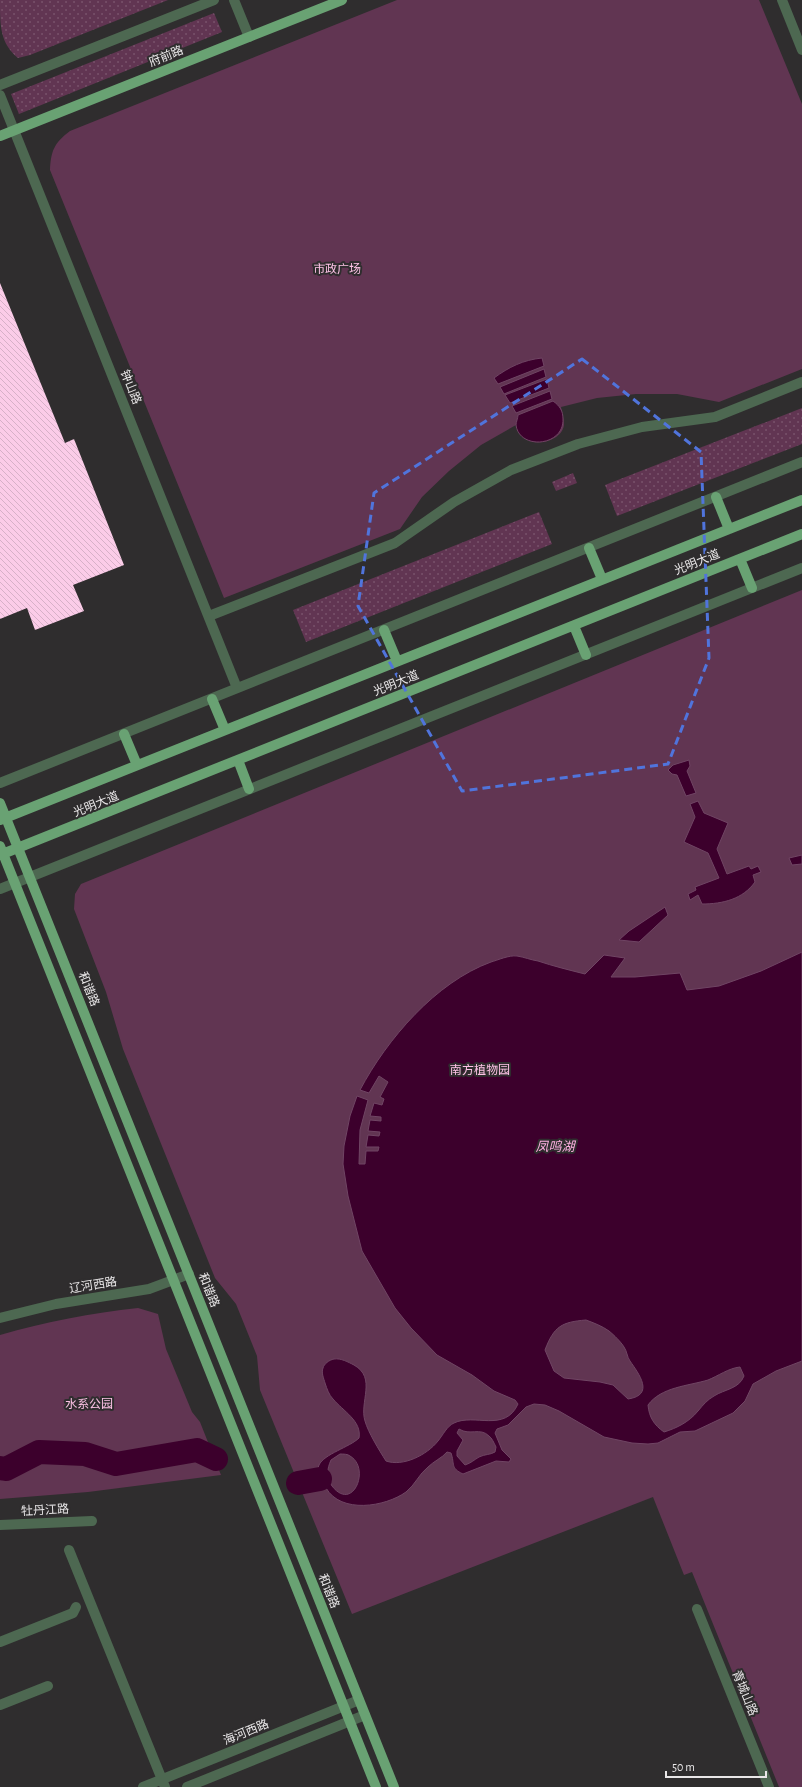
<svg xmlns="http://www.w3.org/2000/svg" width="802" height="1787" font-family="'Alegreya Sans','Noto Sans SC',sans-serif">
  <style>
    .grass { fill: url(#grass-dots) }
    .park { fill: #613552 }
    .water { fill: #3c002c; stroke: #704564; fill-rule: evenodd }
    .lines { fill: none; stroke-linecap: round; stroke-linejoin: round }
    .river { stroke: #3c002c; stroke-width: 24 }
    .building { fill: url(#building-back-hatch) }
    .minor { stroke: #4d6851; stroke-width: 10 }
    .major { stroke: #69a273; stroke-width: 10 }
    .marked { fill: none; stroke: #5074dc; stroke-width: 3; stroke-dasharray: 8 5; stroke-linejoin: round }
    .labels { text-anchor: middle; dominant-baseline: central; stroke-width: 4; stroke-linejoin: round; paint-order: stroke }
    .street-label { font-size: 12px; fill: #e9e7e8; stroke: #2f2d2e }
    .park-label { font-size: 12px; fill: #fdc2e6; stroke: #2f2d2e }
    .water-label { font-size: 13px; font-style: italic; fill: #fcaedf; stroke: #2f2d2e }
  </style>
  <defs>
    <pattern id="grass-dots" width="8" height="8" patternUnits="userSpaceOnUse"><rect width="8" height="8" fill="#613552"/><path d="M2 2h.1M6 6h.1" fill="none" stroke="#78526b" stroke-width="1.8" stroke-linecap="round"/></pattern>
    <pattern id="building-back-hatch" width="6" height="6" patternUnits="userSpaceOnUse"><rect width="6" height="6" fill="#fbcce8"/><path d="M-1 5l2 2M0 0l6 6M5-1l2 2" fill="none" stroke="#d7b1c8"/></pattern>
  </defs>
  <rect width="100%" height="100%" fill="#2f2d2e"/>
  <path class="grass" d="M 0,0 L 168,0 L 30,55 L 18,58 C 0,43 0,26 0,0 Z
    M 214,13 L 222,32 L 19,114 L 11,94 Z
    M 802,408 L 802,444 L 617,516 L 605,485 Z
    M 573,473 L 577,483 L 556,491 L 552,482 Z
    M 539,512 L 552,544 L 306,642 L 293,610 Z"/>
  <path class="park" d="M 397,0 L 759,0 L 802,104 L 802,369 L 719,402 L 677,394 L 636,394 L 597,398 L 561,407 C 562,413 564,419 564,425 C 562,440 539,446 528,440 C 522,436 519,431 516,425 L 481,445 L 449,471 L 422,497 L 400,529 L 224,598 L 50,170 C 51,151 54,143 70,131 Z
    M 802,590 L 802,1787 L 779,1787 L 692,1572 L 684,1575 L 653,1497 L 352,1614 L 260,1390 L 257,1356 L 236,1304 L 215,1278 L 123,1049 L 106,992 L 74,909 L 75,894 L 81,884 Z
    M 138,1308 L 158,1314 L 166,1349 L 192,1412 L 200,1422 L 221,1475 L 88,1492 L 0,1499 L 0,1335 C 45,1322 92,1313 138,1308 Z"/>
  <path class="water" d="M 542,358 L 544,366 L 498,384 L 494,378 C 509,367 523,360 542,358 Z
    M 544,369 L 546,377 L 504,394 L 500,387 Z
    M 547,379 L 549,388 L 510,403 L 505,395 Z
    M 550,391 L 552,399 L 516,413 L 512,406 Z
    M 553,401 C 560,406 563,411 563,419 C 564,447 519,450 516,425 C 516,422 518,418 518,415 Z
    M 689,760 L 690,766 L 687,771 L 696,793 L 686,796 L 677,775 L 672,774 L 668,770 L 673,765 Z
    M 698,801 L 704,813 L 728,823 L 717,849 L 727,874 L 749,866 L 751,869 L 758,866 L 761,872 L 753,875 L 755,882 C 743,899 723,904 702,904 L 698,895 L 690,900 L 688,894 L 696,890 L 695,887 L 719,878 L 708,853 L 684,842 L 695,817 L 690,804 Z
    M 802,855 L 802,864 L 792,865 L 789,858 Z
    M 665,907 L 668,915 L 639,942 L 619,940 L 629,931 Z
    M 802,952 L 802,1361 L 776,1371 L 753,1384 L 745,1401 L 733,1413 L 695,1431 L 680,1432 L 658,1443 L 648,1444 L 632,1443 L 604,1437 L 559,1411 L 545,1405 L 534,1404 L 526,1407 L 508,1425 L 497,1429 L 495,1433 L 502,1450 L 511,1459 L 509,1462 L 496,1461 L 463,1474 C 450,1468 455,1464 451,1453 L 447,1452 C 442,1458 434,1461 428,1467 C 419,1474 415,1485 406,1492 C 385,1507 341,1514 326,1488 C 322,1482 315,1473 319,1465 C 324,1454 350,1447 359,1438 C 362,1421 343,1411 333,1399 C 329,1395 327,1389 325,1383 C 324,1379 321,1373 323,1368 C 324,1364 329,1360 334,1359 C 341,1358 348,1362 354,1365 C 377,1378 359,1402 365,1421 C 368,1432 379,1450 386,1461 C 403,1467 427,1455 438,1441 C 443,1435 447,1426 454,1423 C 474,1413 505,1433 518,1404 L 515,1400 L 494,1391 L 472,1375 L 437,1355 L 411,1328 L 395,1308 L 362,1251 L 348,1196 L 343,1164 L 344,1146 L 350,1116 L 357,1096 L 368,1100 L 360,1130 L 359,1164 L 365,1164 L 366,1151 L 378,1151 L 379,1147 L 366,1147 L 368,1135 L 379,1136 L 380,1132 L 368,1131 L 370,1120 L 381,1121 L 381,1117 L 370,1116 L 374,1103 L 382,1105 L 384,1099 L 380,1097 L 388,1082 L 379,1076 L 369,1093 L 360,1090 C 387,1039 436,982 491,962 C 498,960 509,955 517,956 C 524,957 531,960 538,961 C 553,966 569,970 585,974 L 604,955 L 625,958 L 611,977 L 635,977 L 680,973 L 687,990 L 719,986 L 761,971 ZM 586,1320 C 594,1323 602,1326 609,1331 C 614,1335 621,1342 624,1347 C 627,1351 627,1357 630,1361 C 639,1374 655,1395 628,1399 L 613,1385 L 600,1382 L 564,1378 L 554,1371 L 545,1350 C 554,1326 562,1322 586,1320 ZM 740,1367 L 744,1376 C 739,1389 725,1389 714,1396 C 707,1400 703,1405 698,1411 C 689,1422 677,1428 664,1432 C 654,1425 649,1417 648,1405 C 661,1387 688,1386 708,1380 C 718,1376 729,1368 740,1367 ZM 459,1429 C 470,1436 480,1427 489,1436 C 492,1438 494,1443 496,1447 L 495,1452 C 490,1455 485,1454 479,1457 C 474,1460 471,1463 465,1465 L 457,1456 L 457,1451 L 463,1440 L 457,1433 ZM 340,1454 C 343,1454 348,1454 350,1456 C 371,1468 353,1513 332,1486 C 326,1477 327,1469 331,1460 Z"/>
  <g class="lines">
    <path class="river" d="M 0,1468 L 6,1469 L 39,1452 L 85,1454 L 116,1464 L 197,1450 L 216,1459
      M 298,1483 L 320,1479"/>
  </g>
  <path class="building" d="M 0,283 L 65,443 L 74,439 L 124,565 L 73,585 L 84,611 L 35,630 L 27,608 L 0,619 Z"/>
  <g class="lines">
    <path class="minor" d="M 234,0 L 249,37
      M 782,0 L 802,50
      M 0,85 L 214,0
      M 0,95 L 237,688
      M 209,616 L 395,543 L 454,502 L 511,470 L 578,444 L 642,427 L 715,417 L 802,382
      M 0,783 L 802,462
      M 0,889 L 802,568
      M 0,1318 L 56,1304 L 149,1289 L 189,1274
      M 0,1525 L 92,1521
      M 69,1550 L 165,1787
      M 697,1609 L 769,1787
      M 0,1642 L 73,1613 L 76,1607
      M 0,1705 L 48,1686
      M 143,1787 L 359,1700
      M 187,1787 L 365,1715"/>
    <path class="major" d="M 0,136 L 342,0
      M 716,497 L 729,529
      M 589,548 L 602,579
      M 740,559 L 752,588
      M 574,626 L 586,655
      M 384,630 L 397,661
      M 212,699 L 225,730
      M 124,734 L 137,765
      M 238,760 L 249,789
      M 0,803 L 394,1787
      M 0,820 L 802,500
      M 0,846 L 376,1787
      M 0,855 L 802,534"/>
  </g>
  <path class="marked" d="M 582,359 L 701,452 L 709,658 L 668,764 L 462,791 L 358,606 L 374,493 Z"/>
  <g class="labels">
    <g class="street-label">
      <text transform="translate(166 56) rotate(-22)">府前路</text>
      <text transform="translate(131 387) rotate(68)">钟山路</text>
      <text transform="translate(697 562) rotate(-22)">光明大道</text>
      <text transform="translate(396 683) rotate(-22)">光明大道</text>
      <text transform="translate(96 804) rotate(-22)">光明大道</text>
      <text transform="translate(89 989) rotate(68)">和谐路</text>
      <text transform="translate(93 1285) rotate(-9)">辽河西路</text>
      <text transform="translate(209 1290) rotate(68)">和谐路</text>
      <text transform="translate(45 1510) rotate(-3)">牡丹江路</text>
      <text transform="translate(329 1591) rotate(68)">和谐路</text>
      <text transform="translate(745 1693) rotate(68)">青城山路</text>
      <text transform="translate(246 1732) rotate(-22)">海河西路</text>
    </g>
    <g class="park-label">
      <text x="337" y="269">市政广场</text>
      <text x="480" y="1070">南方植物园</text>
      <text x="89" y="1404">水系公园</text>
    </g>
    <g class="water-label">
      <text x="555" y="1147">凤鸣湖</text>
    </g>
  </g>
  <path d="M666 1771v6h100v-6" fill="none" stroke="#e9e7e8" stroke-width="2"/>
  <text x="672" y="1771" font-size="12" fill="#e9e7e8" stroke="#2f2d2e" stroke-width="3" paint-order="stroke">50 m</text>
</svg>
